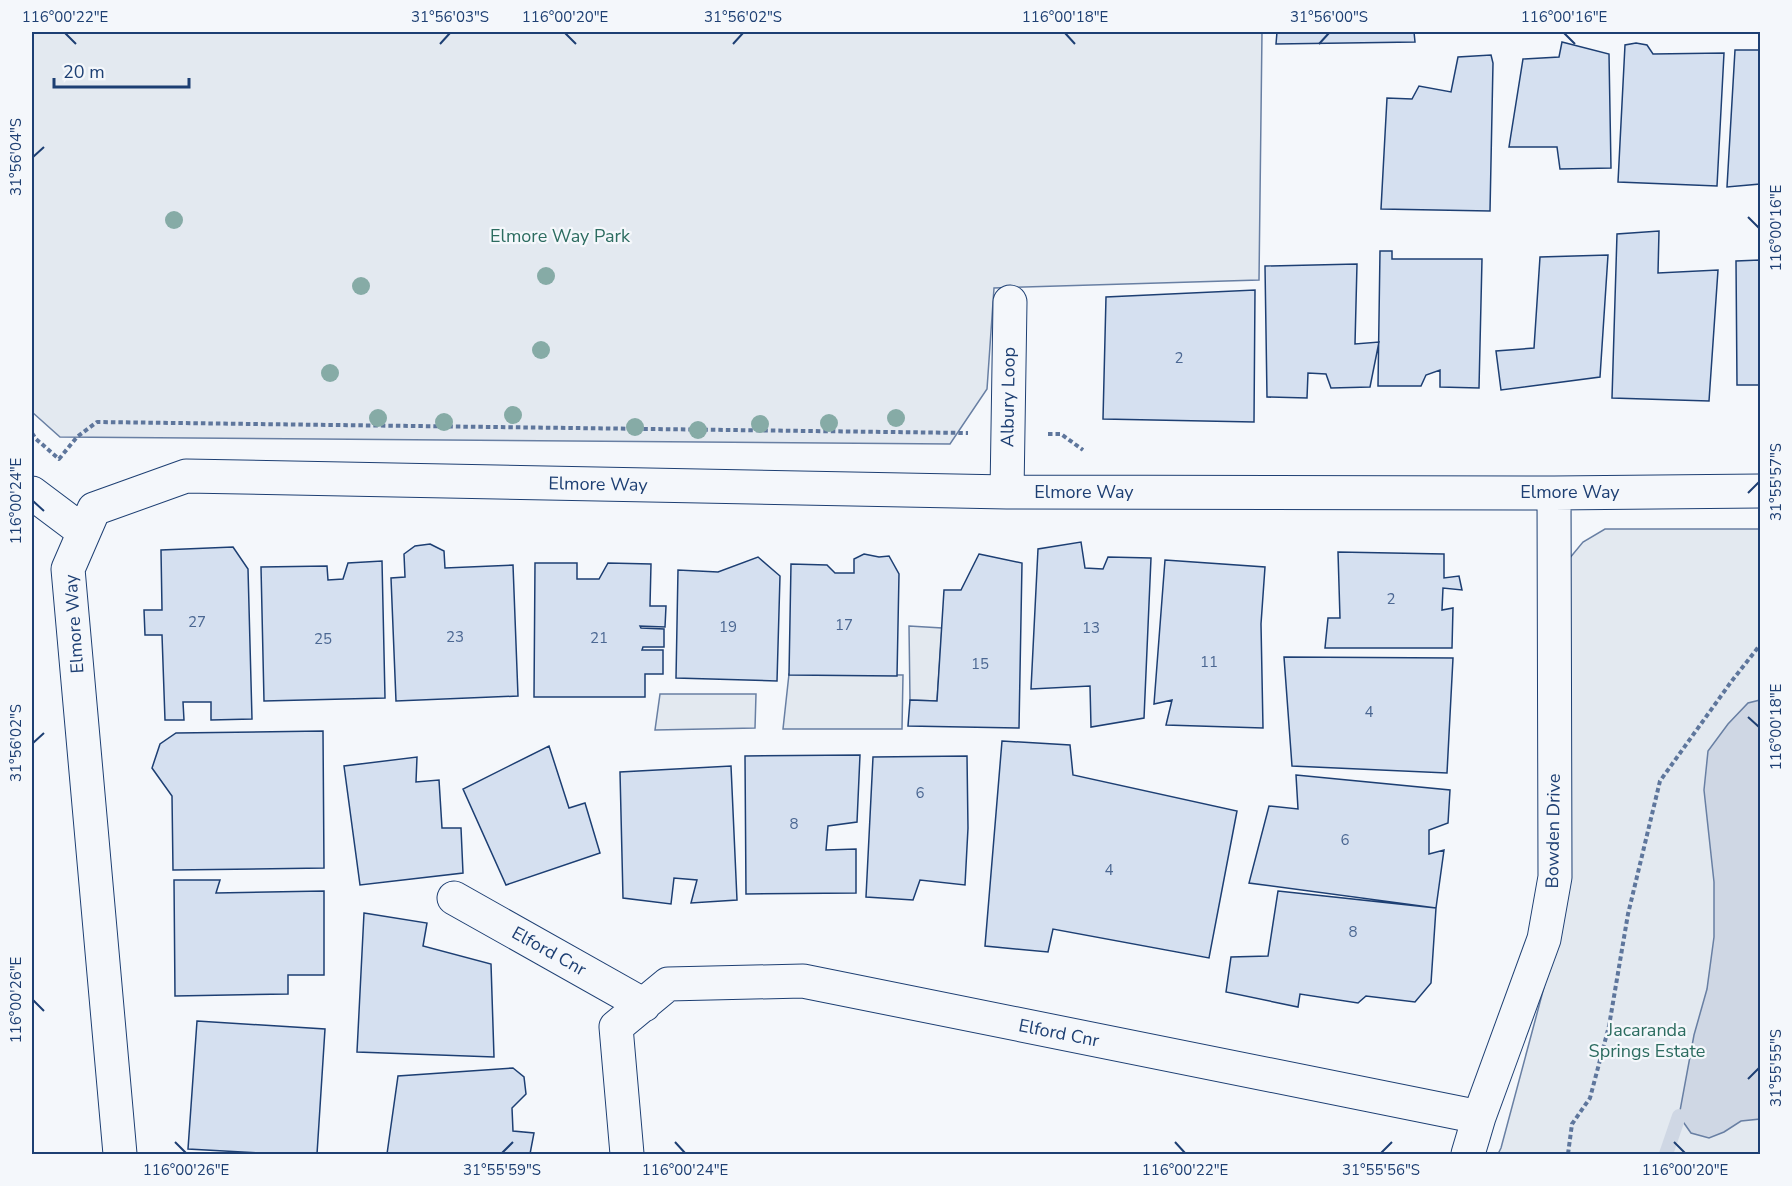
<svg xmlns="http://www.w3.org/2000/svg" width="1792" height="1186" font-family="'Nunito Sans',sans-serif">
  <style>
    .green { fill: #e3e9f0; stroke: #687fa3; stroke-width: 1.5 }
    .water { fill: #cfd7e4; stroke: #687fa3; stroke-width: 1.5 }
    .lines { fill: none; stroke-linecap: round; stroke-linejoin: round }
    .stream { stroke: #cfd7e4; stroke-width: 14 }
    .building { fill: #d5e0f0; stroke: #1d3f73; stroke-width: 1.5 }
    .minor-casing { stroke: #1d3f73; stroke-width: 35 }
    .path { stroke: #5e769c; stroke-width: 4; stroke-dasharray: 4.5 3; stroke-linecap: butt }
    .minor { stroke: #f4f7fb; stroke-width: 33 }
    .tree { fill: #86aba6 }
    .ticks { fill: none; stroke: #1d3f73; stroke-width: 2 }
    .labels { text-anchor: middle; dominant-baseline: central; stroke-width: 4.5; stroke-linejoin: round; paint-order: stroke }
    .number-label { font-size: 15px; fill: #4b6792 }
    .park-label { font-size: 18px; fill: #2c6c60; stroke: #f4f7fb }
    .street-label { font-size: 18px; fill: #1d3f73; stroke: #f4f7fb }
    .neatline { fill: none; stroke: #1d3f73; stroke-width: 2 }
    .ticks-label { font-size: 15px; text-anchor: middle; fill: #1d3f73 }
  </style>
  <rect width="100%" height="100%" fill="#f4f7fb"/>
  <path class="green" d="M 32,32 L 1262,32 L 1259,280 L 994,288 L 987,389 L 950,444 L 60,437 L 32,412 Z
    M 1605,529 L 1760,529 L 1760,1154 L 1498,1154 L 1501,1148 L 1566,905 L 1564,565 L 1583,542 Z
    M 909,626 L 942,628 L 937,701 L 910,700 Z
    M 789,674 L 903,675 L 902,729 L 783,729 Z
    M 660,694 L 756,694 L 755,728 L 655,730 Z"/>
  <path class="water" d="M 1760,700 L 1760,1119 L 1741,1121 L 1724,1132 L 1709,1138 L 1691,1133 L 1679,1116 L 1694,1035 L 1707,989 L 1714,937 L 1714,882 L 1704,790 L 1708,751 L 1728,724 L 1748,703 Z"/>
  <g class="lines">
    <path class="stream" d="M 1666,1154 L 1679,1116"/>
  </g>
  <path class="building" d="M 1277,32 L 1414,32 L 1415,42 L 1276,44 Z
    M 1562,42 L 1609,54 L 1611,168 L 1560,169 L 1557,147 L 1509,147 L 1523,59 L 1559,57 Z
    M 1636,43 L 1647,45 L 1653,54 L 1724,53 L 1717,186 L 1618,182 L 1625,45 Z
    M 1735,50 L 1760,50 L 1760,184 L 1727,187 Z
    M 1491,55 L 1493,63 L 1490,211 L 1381,209 L 1387,98 L 1412,99 L 1419,86 L 1451,92 L 1458,57 Z
    M 1659,231 L 1658,273 L 1718,270 L 1709,401 L 1612,398 L 1617,234 Z
    M 1380,251 L 1392,251 L 1392,259 L 1482,259 L 1479,388 L 1440,387 L 1440,370 L 1426,375 L 1421,386 L 1378,386 Z
    M 1608,255 L 1600,377 L 1501,390 L 1496,351 L 1534,348 L 1540,257 Z
    M 1760,260 L 1760,385 L 1737,385 L 1736,261 Z
    M 1357,264 L 1355,344 L 1379,342 L 1370,387 L 1331,388 L 1326,374 L 1308,373 L 1307,398 L 1267,397 L 1265,266 Z
    M 1255,290 L 1254,422 L 1103,419 L 1106,297 Z
    M 1081,542 L 1085,568 L 1103,569 L 1108,557 L 1151,558 L 1144,718 L 1091,727 L 1090,686 L 1031,689 L 1038,549 Z
    M 430,544 L 444,551 L 445,568 L 513,565 L 518,696 L 396,701 L 391,578 L 405,577 L 404,554 L 415,546 Z
    M 233,547 L 248,569 L 252,719 L 211,720 L 211,702 L 183,702 L 184,720 L 165,720 L 162,635 L 145,635 L 144,610 L 162,610 L 161,550 Z
    M 1338,552 L 1444,554 L 1444,578 L 1459,576 L 1462,590 L 1443,588 L 1442,610 L 1453,608 L 1452,648 L 1325,648 L 1328,618 L 1340,618 Z
    M 864,554 L 879,557 L 889,556 L 899,574 L 897,676 L 789,675 L 791,564 L 827,565 L 835,573 L 854,573 L 854,559 Z
    M 979,554 L 1022,563 L 1019,728 L 908,726 L 910,700 L 937,701 L 944,590 L 961,590 Z
    M 758,557 L 780,576 L 777,681 L 676,678 L 678,570 L 718,572 Z
    M 1165,560 L 1265,567 L 1261,624 L 1263,728 L 1166,725 L 1172,700 L 1154,704 Z
    M 382,561 L 385,698 L 264,701 L 261,567 L 327,566 L 328,580 L 343,579 L 348,563 Z
    M 535,563 L 577,563 L 577,579 L 599,579 L 608,563 L 651,564 L 650,606 L 666,606 L 665,627 L 640,626 L 641,628 L 664,629 L 664,647 L 643,647 L 642,650 L 663,650 L 663,674 L 645,674 L 645,697 L 534,697 Z
    M 1284,657 L 1453,658 L 1447,773 L 1292,766 Z
    M 323,731 L 324,868 L 173,870 L 172,796 L 152,768 L 160,744 L 176,733 Z
    M 1002,741 L 1070,745 L 1073,775 L 1237,811 L 1209,958 L 1053,929 L 1048,952 L 985,946 Z
    M 549,746 L 569,808 L 585,803 L 600,853 L 506,885 L 463,789 Z
    M 860,755 L 857,822 L 828,826 L 826,850 L 856,849 L 856,893 L 746,894 L 745,756 Z
    M 967,756 L 968,828 L 965,885 L 920,880 L 913,900 L 866,897 L 873,757 Z
    M 417,757 L 416,782 L 439,780 L 442,828 L 461,828 L 463,873 L 360,885 L 344,766 Z
    M 731,766 L 737,900 L 691,903 L 697,880 L 674,878 L 671,904 L 623,898 L 620,772 Z
    M 1296,775 L 1450,790 L 1448,823 L 1429,830 L 1429,854 L 1444,850 L 1436,908 L 1249,883 L 1269,806 L 1298,809 Z
    M 174,880 L 220,880 L 216,893 L 324,891 L 324,975 L 288,975 L 288,994 L 175,996 Z
    M 1278,891 L 1436,908 L 1431,983 L 1415,1002 L 1366,996 L 1358,1003 L 1300,994 L 1298,1007 L 1226,992 L 1231,957 L 1268,956 Z
    M 364,913 L 427,923 L 423,946 L 491,964 L 494,1057 L 357,1052 Z
    M 197,1021 L 325,1029 L 317,1154 L 278,1154 L 188,1149 Z
    M 513,1068 L 524,1077 L 526,1094 L 512,1108 L 513,1131 L 534,1133 L 530,1154 L 387,1154 L 398,1076 Z"/>
  <g class="lines">
    <defs>
      <path id="minor" d="M 1007,492 L 1010,302
        M 32,493 L 84,532
        M 454,898 L 644,1005
        M 120,1154 L 68,569 L 94,509 L 186,476 L 1007,492 L 1554,493 L 1760,491
        M 627,1154 L 616,1027 L 668,984 L 803,981 L 1479,1117
        M 1468,1154 L 1479,1117 L 1544,939 L 1555,877 L 1554,493"/>
    </defs>
    <use href="#minor" class="minor-casing"/>
    <path class="path" d="M 32,433 L 36,439 L 59,459 L 77,437 L 97,422 L 968,433
      M 1048,434 L 1061,434 L 1083,450
      M 1568,1154 L 1572,1124 L 1590,1098 L 1609,1026 L 1628,914 L 1660,781 L 1731,682 L 1760,645"/>
    <use href="#minor" class="minor"/>
  </g>
  <g class="tree">
    <circle cx="174" cy="220" r="9"/>
    <circle cx="546" cy="276" r="9"/>
    <circle cx="361" cy="286" r="9"/>
    <circle cx="541" cy="350" r="9"/>
    <circle cx="330" cy="373" r="9"/>
    <circle cx="513" cy="415" r="9"/>
    <circle cx="378" cy="418" r="9"/>
    <circle cx="896" cy="418" r="9"/>
    <circle cx="444" cy="422" r="9"/>
    <circle cx="829" cy="423" r="9"/>
    <circle cx="760" cy="424" r="9"/>
    <circle cx="635" cy="427" r="9"/>
    <circle cx="698" cy="430" r="9"/>
  </g>
  <path class="ticks" d="M 65,33 L 76,44M 565,33 L 576,44M 1065,33 L 1075,44M 1564,33 L 1575,44M 440,44 L 450,33M 733,44 L 743,33M 1319,44 L 1329,33M 33,157 L 44,147M 1748,217 L 1759,228M 1748,493 L 1759,482M 33,501 L 44,511M 1748,717 L 1759,727M 33,743 L 44,733M 33,1000 L 44,1011M 1748,1079 L 1759,1068M 175,1142 L 186,1153M 675,1142 L 685,1153M 1175,1142 L 1185,1153M 1674,1142 L 1685,1153M 502,1153 L 513,1142M 1381,1153 L 1392,1142"/>
  <g class="labels">
    <g class="number-label">
      <text x="1179" y="358">2</text>
      <text x="1391" y="599">2</text>
      <text x="197" y="622">27</text>
      <text x="844" y="625">17</text>
      <text x="728" y="627">19</text>
      <text x="1091" y="628">13</text>
      <text x="455" y="637">23</text>
      <text x="599" y="638">21</text>
      <text x="323" y="639">25</text>
      <text x="1209" y="662">11</text>
      <text x="980" y="664">15</text>
      <text x="1369" y="712">4</text>
      <text x="920" y="793">6</text>
      <text x="794" y="824">8</text>
      <text x="1345" y="840">6</text>
      <text x="1109" y="870">4</text>
      <text x="1353" y="932">8</text>
    </g>
    <g class="park-label">
      <text x="560" y="236">Elmore Way Park</text>
      <text x="1647" y="1030">Jacaranda<tspan x="1647" dy="21">Springs Estate</tspan></text>
    </g>
    <g class="street-label">
      <text transform="translate(1008 397) rotate(-89)">Albury Loop</text>
      <text transform="translate(598 484) rotate(1)">Elmore Way</text>
      <text x="1084" y="492">Elmore Way</text>
      <text x="1570" y="492">Elmore Way</text>
      <text transform="translate(74 624) rotate(-94)">Elmore Way</text>
      <text transform="translate(1553 831) rotate(-89)">Bowden Drive</text>
      <text transform="translate(549 951) rotate(29)">Elford Cnr</text>
      <text transform="translate(1059 1033) rotate(11)">Elford Cnr</text>
    </g>
  </g>
  <rect width="1792" height="1186" fill="none" stroke="#f4f7fb" stroke-width="66"/>
  <path d="M54 78v9h135v-9" fill="none" stroke="#1d3f73" stroke-width="3"/>
  <text x="63" y="78" font-size="18" fill="#1d3f73" stroke="#f4f7fb" stroke-width="4.5" paint-order="stroke">20 m</text>
  <rect x="33" y="33" width="1726" height="1120" class="neatline"/>
  <g class="ticks-label">
    <text x="65" y="22">116°00'22"E</text>
    <text x="450" y="22">31°56'03"S</text>
    <text x="565" y="22">116°00'20"E</text>
    <text x="743" y="22">31°56'02"S</text>
    <text x="1065" y="22">116°00'18"E</text>
    <text x="1329" y="22">31°56'00"S</text>
    <text x="1564" y="22">116°00'16"E</text>
    <text transform="translate(16 157) rotate(-90)" y="5">31°56'04"S</text>
    <text transform="translate(1776 228) rotate(-90)" y="5">116°00'16"E</text>
    <text transform="translate(1776 482) rotate(-90)" y="5">31°55'57"S</text>
    <text transform="translate(16 501) rotate(-90)" y="5">116°00'24"E</text>
    <text transform="translate(1776 727) rotate(-90)" y="5">116°00'18"E</text>
    <text transform="translate(16 743) rotate(-90)" y="5">31°56'02"S</text>
    <text transform="translate(16 1000) rotate(-90)" y="5">116°00'26"E</text>
    <text transform="translate(1776 1068) rotate(-90)" y="5">31°55'55"S</text>
    <text x="186" y="1175">116°00'26"E</text>
    <text x="502" y="1175">31°55'59"S</text>
    <text x="685" y="1175">116°00'24"E</text>
    <text x="1185" y="1175">116°00'22"E</text>
    <text x="1381" y="1175">31°55'56"S</text>
    <text x="1685" y="1175">116°00'20"E</text>
  </g>
</svg>
